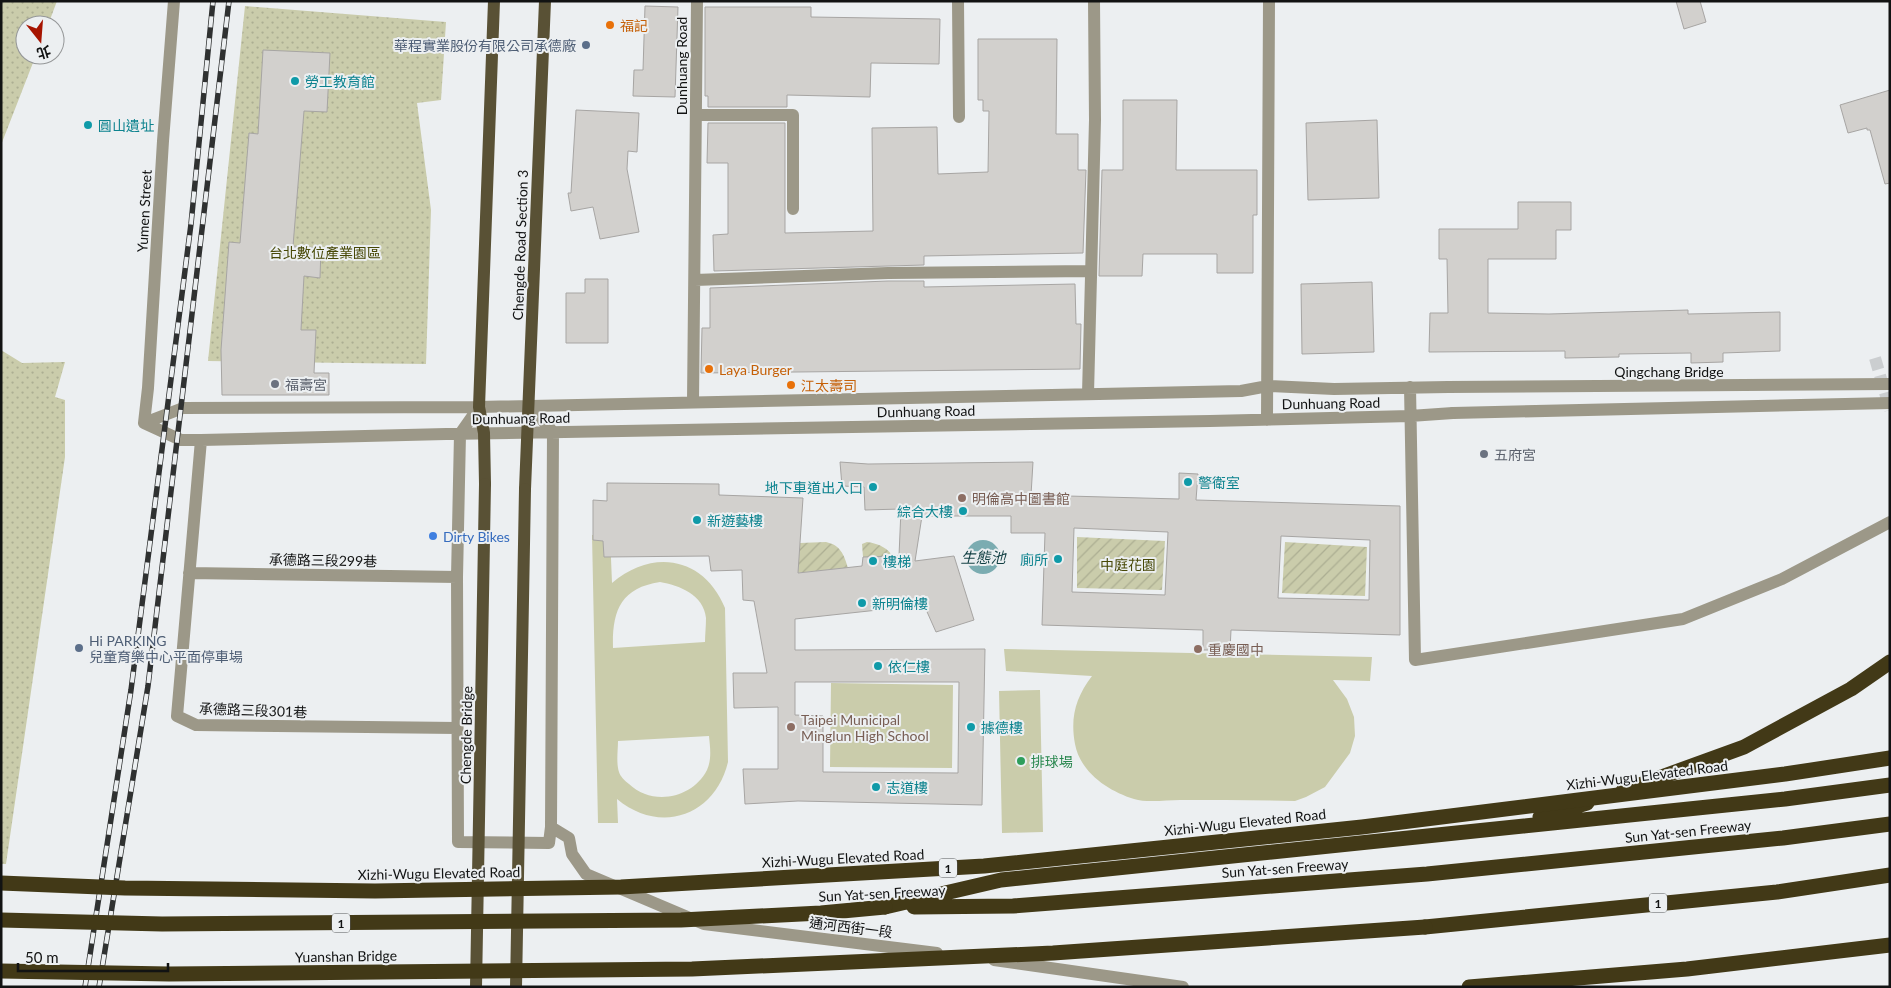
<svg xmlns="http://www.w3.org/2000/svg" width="1891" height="988" font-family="Lato,'Noto Sans TC',sans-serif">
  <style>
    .grass { fill: #caccab; fill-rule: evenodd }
    .park { fill: url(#park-dots) }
    .garden { fill: url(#garden-furrows) }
    .water { fill: #7bacb1 }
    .building { fill: #d2d0cd; stroke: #a7a5a3; fill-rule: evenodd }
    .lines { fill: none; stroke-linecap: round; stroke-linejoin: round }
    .minor-tunnel { stroke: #cbced0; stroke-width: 12; stroke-dasharray: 12 6; stroke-linecap: butt }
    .minor { stroke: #9c9888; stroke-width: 12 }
    .major { stroke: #595135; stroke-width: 12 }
    .highway { stroke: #423917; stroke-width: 15 }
    .rail-casing { stroke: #2f3131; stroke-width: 5.5 }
    .rail { stroke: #eceff1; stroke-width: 4; stroke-dasharray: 11; stroke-linecap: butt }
    .minor-bridge { stroke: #9c9888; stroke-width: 12 }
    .major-bridge { stroke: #595135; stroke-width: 12 }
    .highway-bridge { stroke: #423917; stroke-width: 15 }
    .food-dot { fill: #e8710a; stroke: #eceff1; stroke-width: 2 }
    .service-dot { fill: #5c6f8a; stroke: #eceff1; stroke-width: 2 }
    .culture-dot { fill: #0f9aa8; stroke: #eceff1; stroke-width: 2 }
    .worship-dot { fill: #6b7280; stroke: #eceff1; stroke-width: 2 }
    .education-dot { fill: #8d6e63; stroke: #eceff1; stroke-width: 2 }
    .shop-dot { fill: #3f7fe0; stroke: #eceff1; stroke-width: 2 }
    .leisure-dot { fill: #2e9e5b; stroke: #eceff1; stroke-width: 2 }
    .labels { text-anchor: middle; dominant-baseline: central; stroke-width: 4; stroke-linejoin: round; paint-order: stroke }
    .shield { fill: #eceff1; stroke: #535556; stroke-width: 1 }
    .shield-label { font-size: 12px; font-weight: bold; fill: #121313 }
    .food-label { font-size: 14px; fill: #c56008; stroke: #eceff1; text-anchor: start }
    .service-label { font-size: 14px; fill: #4e5e75; stroke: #eceff1; text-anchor: end }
    .street-label { font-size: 14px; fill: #121313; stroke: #eceff1 }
    .culture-label { font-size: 14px; fill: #0d838f; stroke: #eceff1; text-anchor: start }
    .park-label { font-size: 14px; fill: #474806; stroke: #eceff1 }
    .worship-label { font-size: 14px; fill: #5b616d; stroke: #eceff1; text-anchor: start }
    .education-label { font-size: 14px; fill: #785e54; stroke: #eceff1; text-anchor: start }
    .shop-label { font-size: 14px; fill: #366cbe; stroke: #eceff1; text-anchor: start }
    .leisure-label { font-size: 14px; fill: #27864d; stroke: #eceff1; text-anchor: start }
    .water-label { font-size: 15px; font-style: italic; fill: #103e42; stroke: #eceff1 }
  </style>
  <defs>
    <pattern id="park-dots" width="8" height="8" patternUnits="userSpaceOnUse" patternTransform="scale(1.25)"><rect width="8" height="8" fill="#caccab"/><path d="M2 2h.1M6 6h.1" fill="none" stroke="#acae92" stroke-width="1.8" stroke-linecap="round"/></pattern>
    <pattern id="garden-furrows" width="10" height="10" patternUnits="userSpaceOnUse" patternTransform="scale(1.25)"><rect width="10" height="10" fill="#caccab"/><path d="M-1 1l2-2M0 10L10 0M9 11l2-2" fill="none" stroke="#acae92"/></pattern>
  </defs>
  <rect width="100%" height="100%" fill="#eceff1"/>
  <path class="grass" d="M 610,534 L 612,583 C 653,548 704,557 725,608 L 728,762 C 715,816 660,835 617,799 L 618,823 L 598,823 L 592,535 ZM 660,582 C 679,585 704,595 706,618 C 706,626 705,635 705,642 L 613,648 C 612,612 620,588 660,582 ZM 709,736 C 710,747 712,759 707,770 C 692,799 652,806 629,784 C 625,781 620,776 619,772 C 616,763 618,750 618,741 Z
    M 1004,649 L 1372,657 L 1370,681 L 1333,680 L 1347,699 L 1354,717 L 1355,736 L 1350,753 L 1325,787 L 1306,797 L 1295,801 C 1256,800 1218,800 1180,800 C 1166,800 1147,803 1134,799 C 1108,791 1080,772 1075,744 C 1070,717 1076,697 1092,676 L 1006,671 Z
    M 831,683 L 953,685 L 952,768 L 830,767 Z
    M 1040,690 L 1043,832 L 1002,833 L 999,691 Z"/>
  <path class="park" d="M 1,1 L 57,1 L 48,25 L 25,25 L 25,55 L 36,55 L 1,145 Z
    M 245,6 L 446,22 L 441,100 L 417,103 L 431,210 L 426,364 L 208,361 Z
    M 1,350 L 22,363 L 65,362 L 55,397 L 65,400 L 65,457 L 6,864 L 1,864 Z"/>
  <path class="garden" d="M 1077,537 L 1165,541 L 1162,590 L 1077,588 Z
    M 826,542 C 840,545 844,554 848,568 L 795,573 L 800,543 Z
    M 867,542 C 880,544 888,548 895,559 L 883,557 L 863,557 L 862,544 Z
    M 1285,542 L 1367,547 L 1365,596 L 1282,593 Z"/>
  <path class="water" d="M966 557a17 17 0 1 1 34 0a17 17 0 1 1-34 0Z"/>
  <path class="building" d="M 1676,1 L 1700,1 L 1706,22 L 1684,29 Z
    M 645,6 L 678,7 L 675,97 L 633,96 L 634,70 L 643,70 Z
    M 705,7 L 811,7 L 811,17 L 940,19 L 939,64 L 871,63 L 870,97 L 787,95 L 787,107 L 708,107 L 708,96 L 705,96 Z
    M 978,39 L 1057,39 L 1056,134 L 1078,134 L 1078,170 L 1086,170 L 1083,253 L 924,256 L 924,265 L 714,271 L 713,235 L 728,234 L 728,163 L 707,163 L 708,123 L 785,123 L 785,233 L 873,231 L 872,128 L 937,127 L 938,174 L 988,172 L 989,111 L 983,111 L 983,100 L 978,100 Z
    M 263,50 L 330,53 L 327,112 L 304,111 L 293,246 L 321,248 L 320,278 L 304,276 L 301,330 L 316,330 L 314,373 L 329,373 L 329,395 L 222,395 L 221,350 L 229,242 L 240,243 L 249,133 L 258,134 Z
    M 1890,90 L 1890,183 L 1885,184 L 1870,130 L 1867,130 L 1867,128 L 1848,133 L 1840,105 Z
    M 1123,100 L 1177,100 L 1176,170 L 1257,170 L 1257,215 L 1253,215 L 1253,273 L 1217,273 L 1217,254 L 1143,254 L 1142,276 L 1099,276 L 1102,170 L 1123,170 Z
    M 576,110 L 639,113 L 637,152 L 628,151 L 627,169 L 639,232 L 600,239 L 593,207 L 571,211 L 568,193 L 571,193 Z
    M 1377,120 L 1379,198 L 1308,200 L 1306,123 Z
    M 1518,202 L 1571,202 L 1571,230 L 1556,230 L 1556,259 L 1488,259 L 1488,313 L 1549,314 L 1688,310 L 1688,314 L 1780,312 L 1780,351 L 1723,353 L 1723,362 L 1691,363 L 1691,353 L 1619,354 L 1619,357 L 1565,358 L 1565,351 L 1429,352 L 1430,313 L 1448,313 L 1447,259 L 1439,259 L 1439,229 L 1518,229 Z
    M 585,279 L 608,279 L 608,343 L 566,343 L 566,293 L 585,293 Z
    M 888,281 L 924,281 L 924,287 L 1075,284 L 1076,324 L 1081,324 L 1080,369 L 701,373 L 702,328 L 710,328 L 710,288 Z
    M 1372,282 L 1374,352 L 1302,354 L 1301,284 Z
    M 840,462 L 868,464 L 1033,462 L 1031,495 L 1179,499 L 1179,473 L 1198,474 L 1196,500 L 1400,506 L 1400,635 L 1231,630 L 1230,650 L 1203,650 L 1203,630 L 1042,625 L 1045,533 L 1011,533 L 1011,516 L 922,516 L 915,561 L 954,556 L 974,620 L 936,632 L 924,605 L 795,619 L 795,650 L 985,649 L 982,805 L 798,801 L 745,804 L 743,769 L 778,769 L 778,707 L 734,708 L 733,673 L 767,673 L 754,601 L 743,600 L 742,570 L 711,571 L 709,556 L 604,557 L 603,541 L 593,540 L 593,500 L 607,501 L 607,483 L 719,484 L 719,495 L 803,498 L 798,573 L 862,566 L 863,557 L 899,556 L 901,509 L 865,510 L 864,487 L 842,486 ZM 1074,528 L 1168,532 L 1165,595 L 1072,592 ZM 1281,536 L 1370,540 L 1369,600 L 1278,598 ZM 795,682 L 959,682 L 958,773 L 823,772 L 823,716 L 795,715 Z"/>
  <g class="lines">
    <path class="minor-tunnel" d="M 1875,358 L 1890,410"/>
    <path class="minor" d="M 958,1 L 959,117
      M 696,115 L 793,115 L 793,209
      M 695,280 L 888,273 L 1090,271
      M 1410,387 L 1415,660 L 1683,619 L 1782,579 L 1890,522
      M 1088,394 L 1095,120 L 1094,1
      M 693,402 L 697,1
      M 479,407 L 460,434 L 457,577 L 458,842 L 549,843 L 551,827 L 553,432 L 529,405
      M 1267,420 L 1269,1
      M 144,423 L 181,440 L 201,440 L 446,434 L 1210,421 L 1410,416 L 1453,413
      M 144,423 L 183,408 L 479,407 L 1241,391 L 1268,386 L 1334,389 L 1448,387
      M 144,423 L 148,388 L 163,141 L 174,1
      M 201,440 L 177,716 L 196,725 L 457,728
      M 189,573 L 457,577
      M 551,827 L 569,838 L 572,854 L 586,874 L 704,924 L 937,953
      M 994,960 L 1183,987"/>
    <path class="major" d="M 485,484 L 484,433 L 479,407 L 494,1
      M 525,489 L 545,1"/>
    <path class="highway" d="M 1623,791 L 1744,747 L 1851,689 L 1890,662
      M 1540,817 L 1587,803
      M 885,907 L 1001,880 L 1785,799 L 1890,785
      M 914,907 L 1013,906 L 1427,874 L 1783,838 L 1890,824
      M 1425,927 L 1777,892 L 1890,875
      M 1469,987 L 1687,969 L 1890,945"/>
    <defs>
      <path id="rail" d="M 85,987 L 131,690 L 191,224 L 213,1
        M 99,987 L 148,686 L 229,1"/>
    </defs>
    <use href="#rail" class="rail-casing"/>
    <use href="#rail" class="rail"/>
    <path class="minor-bridge" d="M 1448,387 L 1890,384
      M 1453,413 L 1890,403"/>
    <path class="major-bridge" d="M 476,987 L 485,484
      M 516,987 L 525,489"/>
    <path class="highway-bridge" d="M 1,883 L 125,888 L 375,891 L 621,887 L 984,866 L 1362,827 L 1785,774 L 1890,758
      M 1,920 L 162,924 L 681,920 L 821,913 L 885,907
      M 1,971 L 169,974 L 692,969 L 1053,953 L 1425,927"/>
  </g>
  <g class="food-dot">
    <circle cx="610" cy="25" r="5"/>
    <circle cx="709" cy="369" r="5"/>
    <circle cx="791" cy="385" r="5"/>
  </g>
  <g class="service-dot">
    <circle cx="586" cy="45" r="5"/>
    <circle cx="79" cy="648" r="5"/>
  </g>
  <g class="culture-dot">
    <circle cx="295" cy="81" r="5"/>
    <circle cx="88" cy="125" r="5"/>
    <circle cx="1188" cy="482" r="5"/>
    <circle cx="873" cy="487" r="5"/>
    <circle cx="963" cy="511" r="5"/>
    <circle cx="697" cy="520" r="5"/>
    <circle cx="1058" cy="559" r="5"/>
    <circle cx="873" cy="561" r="5"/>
    <circle cx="862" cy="603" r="5"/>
    <circle cx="878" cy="666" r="5"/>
    <circle cx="971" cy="727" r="5"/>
    <circle cx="876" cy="787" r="5"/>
  </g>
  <g class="worship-dot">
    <circle cx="275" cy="384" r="5"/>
    <circle cx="1484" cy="454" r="5"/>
  </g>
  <g class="education-dot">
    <circle cx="962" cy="498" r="5"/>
    <circle cx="1198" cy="649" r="5"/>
    <circle cx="791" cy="727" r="5"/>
  </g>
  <circle class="shop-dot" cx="433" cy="536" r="5"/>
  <circle class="leisure-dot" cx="1021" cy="761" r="5"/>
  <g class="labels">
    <g class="shield">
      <rect x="939" y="858.5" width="18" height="19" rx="4"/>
      <rect x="1649" y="893.5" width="18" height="19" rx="4"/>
      <rect x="332" y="913.5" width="18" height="19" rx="4"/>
    </g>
    <g class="shield-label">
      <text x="948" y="868">1</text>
      <text x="1658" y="903">1</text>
      <text x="341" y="923">1</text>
    </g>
    <g class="food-label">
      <text x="620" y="25">福記</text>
      <text x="719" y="369">Laya Burger</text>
      <text x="801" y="385">江太壽司</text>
    </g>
    <g class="service-label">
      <text x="576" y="45">華程實業股份有限公司承德廠</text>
      <text x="89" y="640" text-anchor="start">Hi PARKING<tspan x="89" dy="16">兒童育樂中心平面停車場</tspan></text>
    </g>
    <g class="street-label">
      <text transform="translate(681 66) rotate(-90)">Dunhuang Road</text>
      <text transform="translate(144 211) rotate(-87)">Yumen Street</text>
      <text transform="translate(520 245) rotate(-88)">Chengde Road Section 3</text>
      <text x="1669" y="371">Qingchang Bridge</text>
      <text transform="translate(1331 403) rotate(-1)">Dunhuang Road</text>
      <text transform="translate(926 411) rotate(-1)">Dunhuang Road</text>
      <text transform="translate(521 418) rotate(-1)">Dunhuang Road</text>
      <text transform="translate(323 560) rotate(1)">承德路三段299巷</text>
      <text transform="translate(253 710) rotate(2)">承德路三段301巷</text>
      <text transform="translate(466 735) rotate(-89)">Chengde Bridge</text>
      <text transform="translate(1647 775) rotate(-7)">Xizhi-Wugu Elevated Road</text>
      <text transform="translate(1245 822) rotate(-6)">Xizhi-Wugu Elevated Road</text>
      <text transform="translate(1688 831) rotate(-6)">Sun Yat-sen Freeway</text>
      <text transform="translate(843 858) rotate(-3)">Xizhi-Wugu Elevated Road</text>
      <text transform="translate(1285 868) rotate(-4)">Sun Yat-sen Freeway</text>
      <text transform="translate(439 873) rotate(-1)">Xizhi-Wugu Elevated Road</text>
      <text transform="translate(882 893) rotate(-3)">Sun Yat-sen Freeway</text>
      <text transform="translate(851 927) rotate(7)">通河西街一段</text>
      <text transform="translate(346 956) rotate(-1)">Yuanshan Bridge</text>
    </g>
    <g class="culture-label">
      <text x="305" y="81">勞工教育館</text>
      <text x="98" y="125">圓山遺址</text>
      <text x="1198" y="482">警衛室</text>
      <text x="863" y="487" text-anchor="end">地下車道出入口</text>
      <text x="953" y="511" text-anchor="end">綜合大樓</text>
      <text x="707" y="520">新遊藝樓</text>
      <text x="1048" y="559" text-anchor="end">廁所</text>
      <text x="883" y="561">樓梯</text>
      <text x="872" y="603">新明倫樓</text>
      <text x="888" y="666">依仁樓</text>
      <text x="981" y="727">據德樓</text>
      <text x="886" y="787">志道樓</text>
    </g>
    <g class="park-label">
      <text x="325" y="252">台北數位產業園區</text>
      <text x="1128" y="564">中庭花園</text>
    </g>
    <g class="worship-label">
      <text x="285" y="384">福壽宮</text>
      <text x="1494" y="454">五府宮</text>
    </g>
    <g class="education-label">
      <text x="972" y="498">明倫高中圖書館</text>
      <text x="1208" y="649">重慶國中</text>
      <text x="801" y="719">Taipei Municipal<tspan x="801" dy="16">Minglun High School</tspan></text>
    </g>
    <g class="shop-label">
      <text x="443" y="536">Dirty Bikes</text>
    </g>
    <g class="leisure-label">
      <text x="1031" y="761">排球場</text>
    </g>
    <g class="water-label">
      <text x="983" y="557">生態池</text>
    </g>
  </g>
  <rect width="1891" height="988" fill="none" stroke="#121313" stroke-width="5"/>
  <g transform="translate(40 40) rotate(163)"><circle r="24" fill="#eceff1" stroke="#959798"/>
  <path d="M0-4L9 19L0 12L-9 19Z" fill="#a61400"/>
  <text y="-8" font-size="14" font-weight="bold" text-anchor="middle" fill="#121313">北</text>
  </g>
  <path d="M18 963v8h150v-8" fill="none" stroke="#121313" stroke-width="2.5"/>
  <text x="25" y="963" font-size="15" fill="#121313" stroke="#eceff1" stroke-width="4" paint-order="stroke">50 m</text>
</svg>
